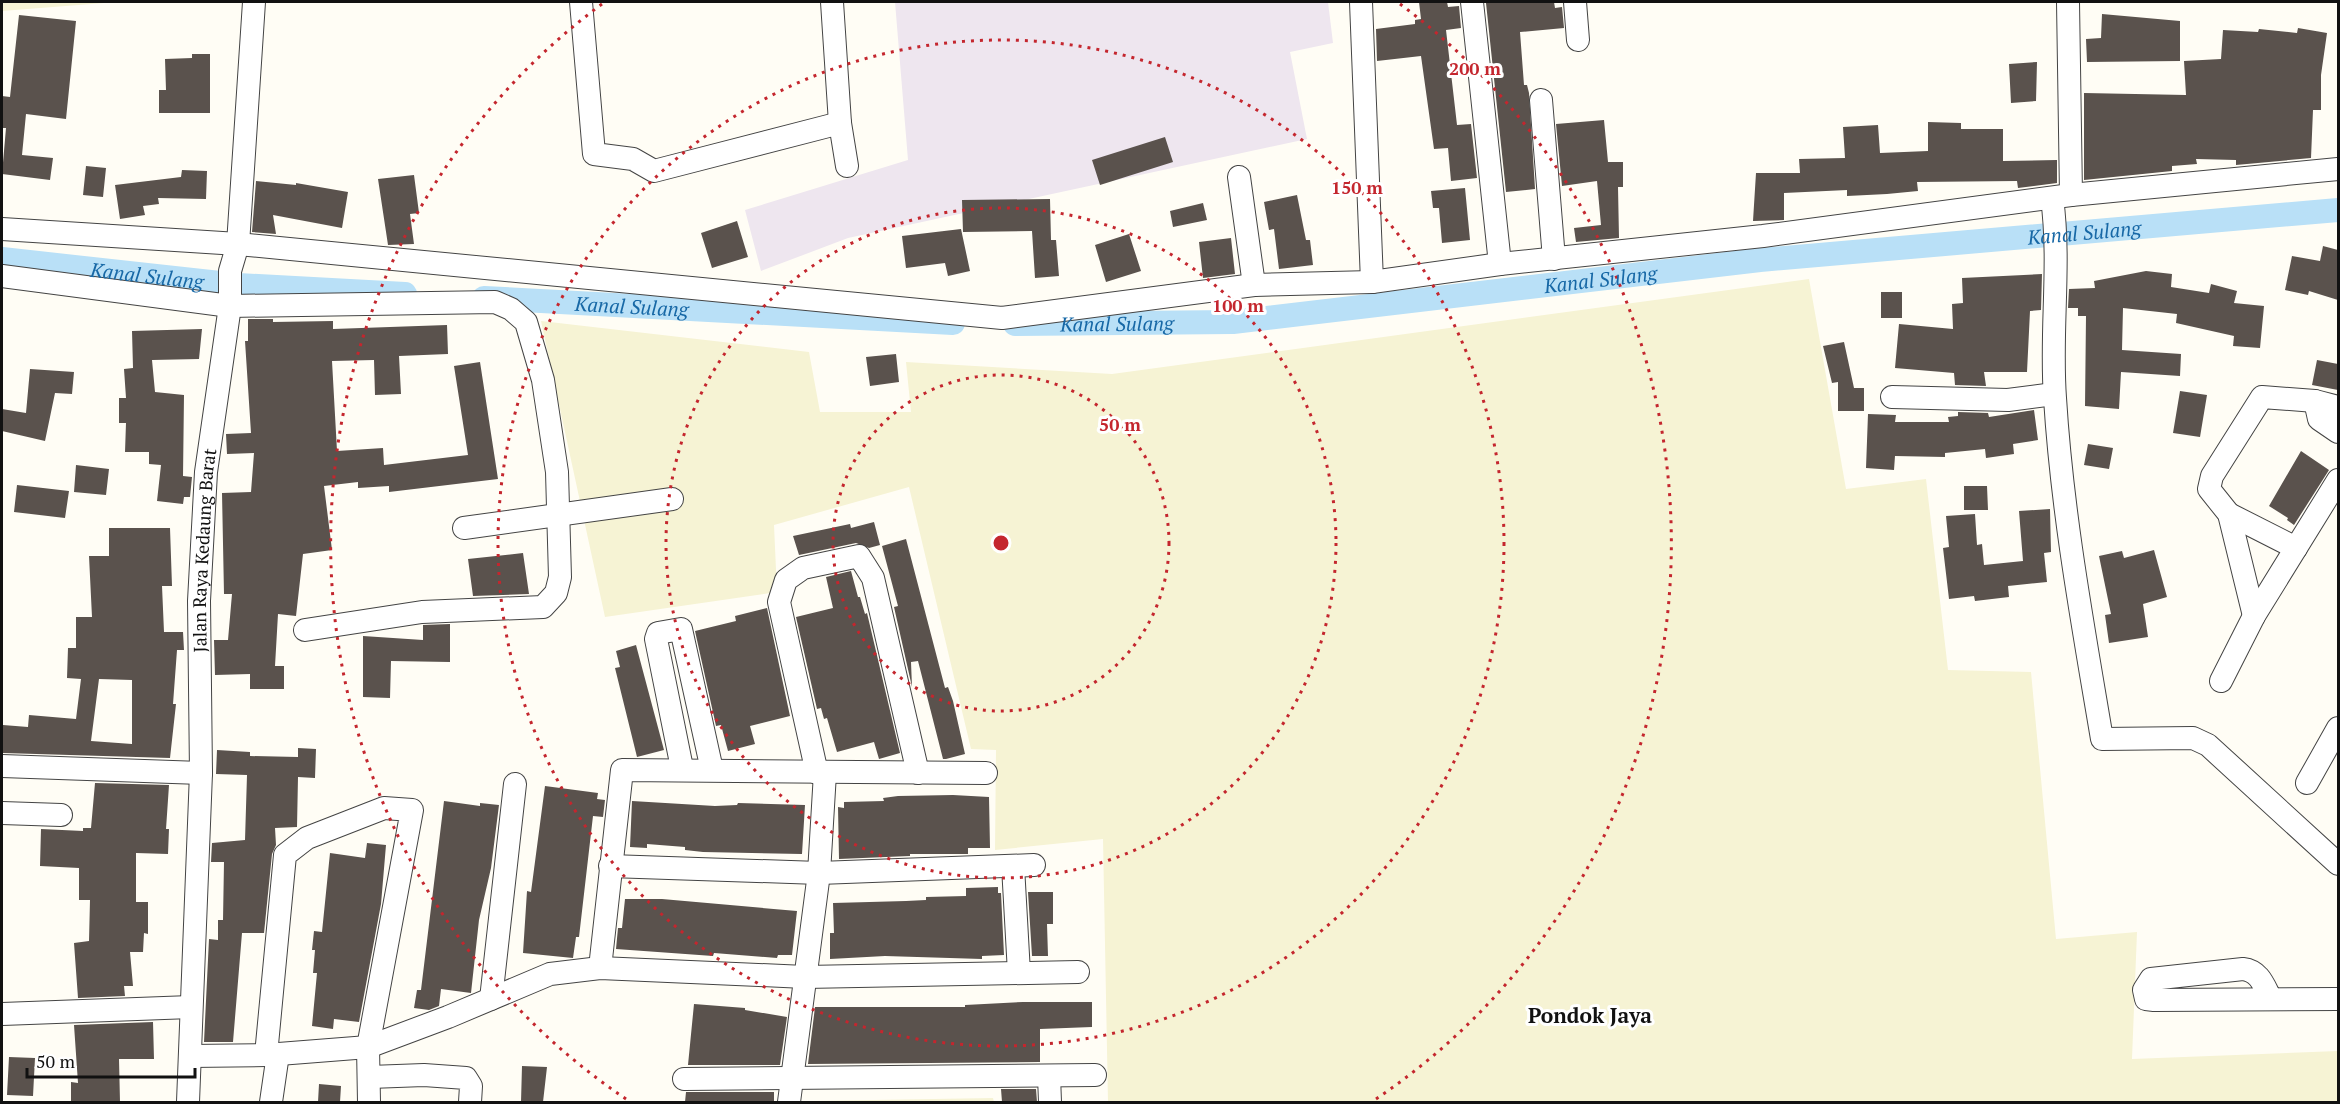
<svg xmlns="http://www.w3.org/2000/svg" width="2340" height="1104" font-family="'PT Serif',serif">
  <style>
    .industrial { fill: #eee6ef }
    .farmland { fill: #f6f3d4 }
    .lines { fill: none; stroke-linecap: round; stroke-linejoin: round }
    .canal { stroke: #b9e0f7; stroke-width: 24 }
    .building { fill: #5a524d; fill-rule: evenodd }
    .minor-casing { stroke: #444; stroke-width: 24 }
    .minor { stroke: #fff; stroke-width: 22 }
    .ring { fill: none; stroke: #c4262e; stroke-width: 3; stroke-dasharray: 3 6 }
    .labels { text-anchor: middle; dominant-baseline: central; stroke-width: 6; stroke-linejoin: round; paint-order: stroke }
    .street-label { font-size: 18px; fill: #111; stroke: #fff }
    .water-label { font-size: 20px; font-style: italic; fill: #1768a6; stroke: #fff }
    .quarter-label { font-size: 21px; font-weight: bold; fill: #111; stroke: #fff }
    .centre { fill: #c4262e; stroke: #fff; stroke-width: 3 }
    .ring-label { font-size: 18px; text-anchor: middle; font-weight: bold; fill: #c4262e; stroke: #fff; stroke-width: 6; stroke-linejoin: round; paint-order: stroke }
  </style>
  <rect width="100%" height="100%" fill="#fffdf5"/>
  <path class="industrial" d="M 895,2 L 1328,2 L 1333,43 L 1290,52 L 1307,139 L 848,238 L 761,271 L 745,210 L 908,160 Z"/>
  <path class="farmland" d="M 2,2 L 117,2 L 2,11 Z
    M 1809,279 L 1846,489 L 1926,479 L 1948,670 L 2031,672 L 2056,939 L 2137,932 L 2132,1059 L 2338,1051 L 2338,1102 L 1108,1102 L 1103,839 L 995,850 L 996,750 L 971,749 L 909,487 L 774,525 L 777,592 L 605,617 L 541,321 L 809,352 L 820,412 L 911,412 L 906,362 L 1112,374 Z
    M 993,1098 L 994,1102 L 813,1102 L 813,1101 Z"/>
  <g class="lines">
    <g class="canal">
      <path id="s1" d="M 2,259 L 238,285 L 405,294"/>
      <path id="s2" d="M 484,298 L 953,323"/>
      <path id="s3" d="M 1015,324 L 1233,322 L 1760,260 L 2338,210"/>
    </g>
  </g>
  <path class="building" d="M 1419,2 L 1447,2 L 1448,7 L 1459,6 L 1461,28 L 1446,30 L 1457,125 L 1471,124 L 1477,178 L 1451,181 L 1448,148 L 1434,149 L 1421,56 L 1377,61 L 1376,29 L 1415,24 L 1415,20 L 1421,19 Z
    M 1501,2 L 1554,2 L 1555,8 L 1562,7 L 1564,28 L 1520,32 L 1524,85 L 1527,85 L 1529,93 L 1535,189 L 1506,192 L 1486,3 Z
    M 2102,14 L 2180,21 L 2180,61 L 2087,62 L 2086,39 L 2101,38 Z
    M 19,15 L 76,21 L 66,119 L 26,114 L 22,155 L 53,158 L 50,180 L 2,174 L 6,128 L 2,128 L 2,96 L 10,97 Z
    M 2298,28 L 2327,33 L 2321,75 L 2321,110 L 2313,110 L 2311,158 L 2236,165 L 2236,160 L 2196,159 L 2197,164 L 2172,166 L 2172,171 L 2084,180 L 2084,93 L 2186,95 L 2184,61 L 2221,59 L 2223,30 L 2258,32 L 2259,29 L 2297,33 Z
    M 192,54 L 210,54 L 210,113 L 159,113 L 159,90 L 166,90 L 165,59 L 192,58 Z
    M 2037,62 L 2036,101 L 2011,103 L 2009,64 Z
    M 1604,120 L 1608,162 L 1623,162 L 1623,187 L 1618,187 L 1619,238 L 1576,242 L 1574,228 L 1601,225 L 1597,181 L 1562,186 L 1556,124 Z
    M 1928,122 L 1961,123 L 1961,129 L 2003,129 L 2003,161 L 2057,160 L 2057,183 L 2018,188 L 2017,181 L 1917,182 L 1918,191 L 1887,194 L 1847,196 L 1847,190 L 1784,193 L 1784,220 L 1753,221 L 1756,173 L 1800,173 L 1799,159 L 1845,158 L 1843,127 L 1878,125 L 1880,153 L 1928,151 Z
    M 1165,137 L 1173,162 L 1100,185 L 1092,160 Z
    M 86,166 L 106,168 L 103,197 L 83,195 Z
    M 182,170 L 207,171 L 206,199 L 158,198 L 159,204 L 143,206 L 145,215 L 120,219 L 115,185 L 181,177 Z
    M 414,175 L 419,213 L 410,214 L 414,244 L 388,245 L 378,179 Z
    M 256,181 L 296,185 L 296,183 L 348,192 L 342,228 L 273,215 L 276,234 L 252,232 Z
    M 1465,188 L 1470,240 L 1442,243 L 1439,208 L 1433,208 L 1431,191 Z
    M 1297,195 L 1306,240 L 1310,240 L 1313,265 L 1279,269 L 1274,229 L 1269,230 L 1264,202 Z
    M 1050,199 L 1051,240 L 1056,240 L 1059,276 L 1035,278 L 1032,231 L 963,232 L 962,200 Z
    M 1203,203 L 1207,220 L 1173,227 L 1170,211 Z
    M 737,221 L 748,257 L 712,268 L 701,233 Z
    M 961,229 L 970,271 L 948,276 L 945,263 L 906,268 L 902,236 Z
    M 1129,234 L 1141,271 L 1106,282 L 1095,245 Z
    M 1231,238 L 1235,274 L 1203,278 L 1199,242 Z
    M 2323,246 L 2338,250 L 2338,300 L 2309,291 L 2308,295 L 2285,290 L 2292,256 L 2320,261 Z
    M 2146,271 L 2172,274 L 2171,287 L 2209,293 L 2211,284 L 2237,291 L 2234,303 L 2264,306 L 2260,348 L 2233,346 L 2234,336 L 2176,323 L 2177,314 L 2123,308 L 2122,350 L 2181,354 L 2180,376 L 2121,372 L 2119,409 L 2085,406 L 2086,316 L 2078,316 L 2078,308 L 2068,308 L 2069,289 L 2095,288 L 2094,281 Z
    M 2042,274 L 2041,310 L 2030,311 L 2027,372 L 1984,372 L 1986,386 L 1955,385 L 1954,373 L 1895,368 L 1899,324 L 1953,329 L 1952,304 L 1963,303 L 1962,278 Z
    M 1881,292 L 1902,292 L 1902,318 L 1881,318 Z
    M 248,319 L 273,319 L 273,322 L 333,321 L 333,329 L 447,325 L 448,354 L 399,356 L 401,394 L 375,395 L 374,360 L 332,361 L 337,451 L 383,448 L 384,465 L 468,455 L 454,366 L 480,362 L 498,479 L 389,492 L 389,486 L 358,488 L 358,482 L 324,486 L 332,550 L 303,554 L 296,616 L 278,614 L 275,666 L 284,666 L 284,689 L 250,689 L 250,674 L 215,675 L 214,640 L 228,640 L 232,594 L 224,594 L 222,493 L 251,492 L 254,453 L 227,454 L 226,434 L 251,433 L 245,341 L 248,341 Z
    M 202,329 L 199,359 L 152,360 L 155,392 L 184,395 L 183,476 L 192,477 L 190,497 L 184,497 L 183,504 L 157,501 L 161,465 L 149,464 L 149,452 L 125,452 L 126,423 L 119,423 L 119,398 L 126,398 L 124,369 L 133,368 L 132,331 Z
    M 1844,342 L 1854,388 L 1864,388 L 1864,411 L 1838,411 L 1838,382 L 1832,383 L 1823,346 Z
    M 896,354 L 899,382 L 870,386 L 866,357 Z
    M 2317,360 L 2338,364 L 2338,390 L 2312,385 Z
    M 30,369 L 74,372 L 72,394 L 55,393 L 45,441 L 2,431 L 2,409 L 26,413 Z
    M 2180,391 L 2207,395 L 2200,437 L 2173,433 Z
    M 2034,410 L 2038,440 L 2013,444 L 2014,454 L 1986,458 L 1985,449 L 1945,453 L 1945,457 L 1895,456 L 1894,470 L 1866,468 L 1868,414 L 1896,415 L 1895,422 L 1949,422 L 1948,417 L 1958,416 L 1958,412 L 1988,413 L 1989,417 Z
    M 2088,444 L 2113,448 L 2109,469 L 2084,465 Z
    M 2301,451 L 2329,470 L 2294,525 L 2287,520 L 2288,518 L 2269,506 Z
    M 76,465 L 109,469 L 106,495 L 74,492 Z
    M 17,485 L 69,491 L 65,518 L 14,512 Z
    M 1964,486 L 1987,486 L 1988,510 L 1964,510 Z
    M 2050,509 L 2051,552 L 2044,553 L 2047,582 L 2008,586 L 2009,597 L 1975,601 L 1974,596 L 1949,599 L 1943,548 L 1949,547 L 1946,516 L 1975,514 L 1977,545 L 1982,544 L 1984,565 L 2023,561 L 2019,511 Z
    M 874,522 L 880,545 L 869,548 L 856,543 L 799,555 L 793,536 L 850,524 L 851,528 Z
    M 109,528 L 170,528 L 172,586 L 162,586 L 164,632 L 183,632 L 184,650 L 177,650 L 173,704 L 176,704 L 170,758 L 3,753 L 3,725 L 28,727 L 29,715 L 76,719 L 81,679 L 67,678 L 68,648 L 76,648 L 76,617 L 92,617 L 89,556 L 109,556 ZM 99,679 L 132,680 L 132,744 L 91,741 Z
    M 906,539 L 945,688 L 948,687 L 953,701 L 965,754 L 946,759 L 943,759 L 918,661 L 911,662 L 912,687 L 894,607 L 898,606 L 882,546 Z
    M 2154,550 L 2167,597 L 2143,604 L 2148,637 L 2109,643 L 2105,615 L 2111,614 L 2099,556 L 2122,551 L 2124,558 Z
    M 523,553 L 529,594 L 473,596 L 468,559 Z
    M 851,571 L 858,597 L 860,597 L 865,614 L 867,613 L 900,753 L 879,759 L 874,742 L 837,752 L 827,718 L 824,719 L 821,708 L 817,709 L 796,617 L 833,608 L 826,577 Z
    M 767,608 L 790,716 L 750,726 L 755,744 L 728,751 L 721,725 L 716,726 L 695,631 L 736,621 L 735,616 Z
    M 450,624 L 450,662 L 391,661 L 390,698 L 363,697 L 363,636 L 423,640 L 423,625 Z
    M 636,645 L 664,750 L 637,757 L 615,668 L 620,667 L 616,651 Z
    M 298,748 L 316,749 L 315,778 L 298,777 L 297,827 L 275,828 L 276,845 L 272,854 L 264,933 L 242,933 L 233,1042 L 204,1042 L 209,939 L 218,940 L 218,920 L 223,920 L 224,862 L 211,862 L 212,843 L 245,840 L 247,775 L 216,774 L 217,750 L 250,752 L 250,756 L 298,757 Z
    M 95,783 L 169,785 L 166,829 L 169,829 L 168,854 L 136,853 L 136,902 L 148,902 L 148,934 L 144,933 L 143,952 L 130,952 L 133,986 L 124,986 L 125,996 L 78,998 L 74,943 L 89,941 L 90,900 L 79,900 L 79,868 L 40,866 L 41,829 L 83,831 L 83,828 L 91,828 Z
    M 545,786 L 598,793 L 597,799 L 605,800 L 603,817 L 593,816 L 579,937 L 576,937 L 573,958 L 523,953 L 527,891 L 531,892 Z
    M 953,795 L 989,797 L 990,848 L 968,848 L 968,854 L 910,854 L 910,856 L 839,859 L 838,807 L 844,808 L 844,802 L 884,801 L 883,798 L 898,796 Z
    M 444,801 L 480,806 L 480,803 L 499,805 L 491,868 L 479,920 L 471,993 L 441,989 L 439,1006 L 429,1010 L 414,1008 L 417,990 L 421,990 Z
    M 632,801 L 715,806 L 737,805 L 738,803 L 805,805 L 802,854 L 703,852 L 685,850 L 685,847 L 647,844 L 647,848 L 630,847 Z
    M 367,843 L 386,845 L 381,904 L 359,1022 L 334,1019 L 333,1029 L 312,1026 L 317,973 L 313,973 L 315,950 L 312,950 L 314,931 L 322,932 L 330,853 L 365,858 Z
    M 998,887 L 998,893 L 1001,893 L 1004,955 L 982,956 L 982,959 L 885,956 L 830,959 L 830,933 L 834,933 L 833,903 L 906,901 L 926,900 L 926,897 L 966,896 L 966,888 Z
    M 1028,892 L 1053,892 L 1053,924 L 1047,924 L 1048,956 L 1032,956 Z
    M 625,899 L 662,899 L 797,911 L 792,955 L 778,955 L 777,958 L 714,953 L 713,956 L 616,949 L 618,928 L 622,928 Z
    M 1023,1002 L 1092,1002 L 1092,1027 L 1040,1029 L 1040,1062 L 808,1064 L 815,1007 L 965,1007 L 965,1005 Z
    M 694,1004 L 745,1008 L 745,1010 L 787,1017 L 780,1065 L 688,1065 Z
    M 153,1022 L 154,1059 L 119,1059 L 120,1102 L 71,1102 L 71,1082 L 78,1083 L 74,1025 Z
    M 9,1057 L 35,1058 L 33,1096 L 7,1095 Z
    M 522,1066 L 547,1067 L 543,1102 L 521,1102 Z
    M 319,1084 L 341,1086 L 340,1102 L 318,1102 Z
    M 1001,1089 L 1036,1089 L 1037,1102 L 1002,1102 Z
    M 686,1092 L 774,1092 L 774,1102 L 685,1102 Z"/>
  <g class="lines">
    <defs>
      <g id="minor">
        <path d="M 581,2 L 594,154 L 633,159 L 654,171 L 840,123"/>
        <path d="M 832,2 L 840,123 L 847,166"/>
        <path d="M 1361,2 L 1372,282"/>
        <path d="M 1472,2 L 1500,264"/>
        <path d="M 1575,2 L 1578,40"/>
        <path d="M 2068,2 L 2071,195"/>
        <path d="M 1541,100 L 1554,259"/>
        <path d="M 1239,177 L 1254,285"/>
        <path d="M 2052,198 C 2061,265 2050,331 2055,398 C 2062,512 2083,626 2102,739 L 2193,738 L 2208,745 L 2338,864"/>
        <path d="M 2,229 L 238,244 L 1002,318 L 1254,285 L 1372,282 L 1500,264 L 1763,236 L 2071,195 L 2338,169"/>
        <path d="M 2,276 L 230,306 L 495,302 L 511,309 L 526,322 L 543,380 L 557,472 L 560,577 L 556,593 L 543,607 L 422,612 L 305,630"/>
        <path d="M 1892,397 L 2008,400 L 2054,394"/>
        <path d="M 2315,401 L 2319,419 L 2338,432"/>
        <path d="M 2229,514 L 2296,548"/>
        <path d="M 464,528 L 672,499"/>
        <path d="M 2254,616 L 2229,514 L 2209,489 L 2212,476 L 2262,397 L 2315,401 L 2338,407"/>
        <path d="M 2221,681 L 2254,616 L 2338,480"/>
        <path d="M 2,766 L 201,773"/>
        <path d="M 682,768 L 656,639 L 658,633 L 681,629 L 712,770"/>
        <path d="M 817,773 L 779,602 L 786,580 L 803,568 L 859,556 L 873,578 L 918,773"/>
        <path d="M 2307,783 L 2338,728"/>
        <path d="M 2,813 L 61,815"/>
        <path d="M 610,866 L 819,873 L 1034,865"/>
        <path d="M 1013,866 L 1019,973"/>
        <path d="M 600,968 L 622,770 L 986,773"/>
        <path d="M 491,999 L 515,784"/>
        <path d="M 2271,999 C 2264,986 2260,971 2243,969 L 2151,979 L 2144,990 L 2146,999 L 2154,1000 L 2338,999"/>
        <path d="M 2,1014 L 191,1007"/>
        <path d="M 266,1055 L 285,855 L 307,838 L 384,808 L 412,810 L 368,1047 L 369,1102"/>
        <path d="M 190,1056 L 266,1055 L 368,1047 L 448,1017 L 550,974 L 600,968 L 805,977 L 1078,972"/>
        <path d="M 1049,1076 L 1050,1102"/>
        <path d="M 370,1077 L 424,1075 L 466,1078 L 471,1086 L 470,1102"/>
        <path d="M 684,1079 L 1095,1075"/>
        <path id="s4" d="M 188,1102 L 201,773 L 199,601 L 206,472 L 230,306 L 230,271 L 238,244 L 254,2"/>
        <path d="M 271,1102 L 278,1054"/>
        <path d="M 789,1102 L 819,873 L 825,773"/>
      </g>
    </defs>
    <use href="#minor" class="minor-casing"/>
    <use href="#minor" class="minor"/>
  </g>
  <g class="ring">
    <circle cx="1001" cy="543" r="168"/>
    <circle cx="1001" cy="543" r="335"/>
    <circle cx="1001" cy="543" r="503"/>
    <path d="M626 1099A671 671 0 0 1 602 4M1400 4A671 671 0 0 1 1376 1099"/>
  </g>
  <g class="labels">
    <g class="street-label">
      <text stroke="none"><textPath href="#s4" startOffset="552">Jalan Raya Kedaung Barat</textPath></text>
    </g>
    <g class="water-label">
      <text stroke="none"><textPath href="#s3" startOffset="1074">Kanal Sulang</textPath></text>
      <text stroke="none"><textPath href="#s1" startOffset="146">Kanal Sulang</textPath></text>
      <text stroke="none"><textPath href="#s3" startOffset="588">Kanal Sulang</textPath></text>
      <text stroke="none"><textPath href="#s2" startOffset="148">Kanal Sulang</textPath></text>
      <text stroke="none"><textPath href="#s3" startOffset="102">Kanal Sulang</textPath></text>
    </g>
    <g class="quarter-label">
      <text x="1590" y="1015">Pondok Jaya</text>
    </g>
  </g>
  <circle cx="1001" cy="543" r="9" class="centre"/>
  <g class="ring-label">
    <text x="1475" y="75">200 m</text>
    <text x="1357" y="194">150 m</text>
    <text x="1238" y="312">100 m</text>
    <text x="1120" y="431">50 m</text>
  </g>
  <rect width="2340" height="1104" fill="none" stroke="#111111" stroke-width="6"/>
  <path d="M27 1068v9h168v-9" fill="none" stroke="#111111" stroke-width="3"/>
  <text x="36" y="1068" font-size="18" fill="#111111" stroke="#ffffff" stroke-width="4.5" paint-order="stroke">50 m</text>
</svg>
